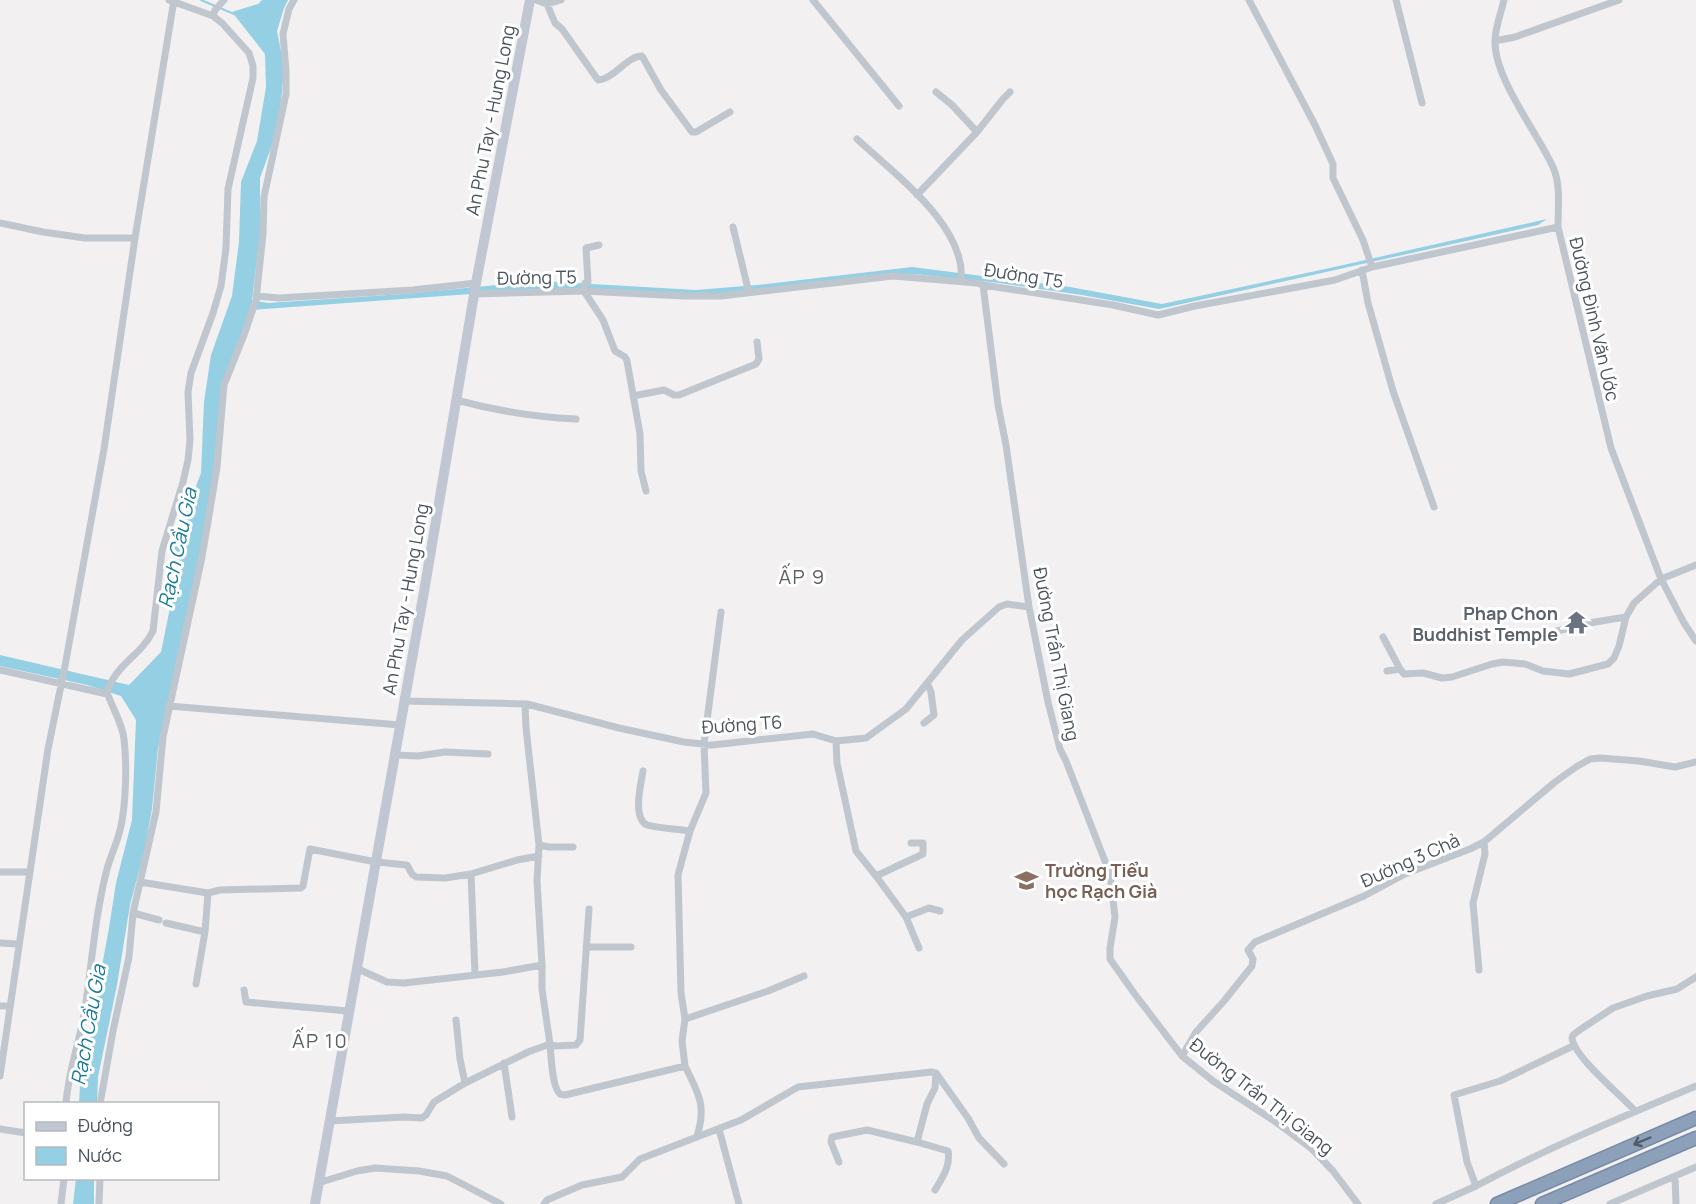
<svg xmlns="http://www.w3.org/2000/svg" width="1696" height="1204" font-family="Manrope,sans-serif">
  <style>
    .water { fill: #94cfe4 }
    .lines { fill: none; stroke-linecap: round; stroke-linejoin: round }
    .stream { stroke: #94cfe4; stroke-width: 2 }
    .highway-casing { stroke: #788ba6; stroke-width: 15 }
    .street { stroke: #c0c6cd; stroke-width: 7 }
    .secondary { stroke: #c0c7d2; stroke-width: 10 }
    .highway { stroke: #8da0ba; stroke-width: 12 }
    .oneway { stroke: #515a65 }
    .labels { text-anchor: middle; dominant-baseline: central; stroke-width: 6; stroke-linejoin: round; paint-order: stroke }
    .street-label { font-size: 18px; fill: #4a525c; stroke: #fff }
    .worship-label { font-size: 18px; font-weight: bold; fill: #5b616d; stroke: #fff; text-anchor: end }
    .education-label { font-size: 18px; font-weight: bold; fill: #785e54; stroke: #fff; text-anchor: start }
    .water-label { font-size: 20px; font-style: italic; fill: #1a7b9e; stroke: #fff }
    .neighbourhood-label { font-size: 20px; letter-spacing: 1.5px; fill: #5d6064; stroke: #fff }
  </style>
  <rect width="100%" height="100%" fill="#f2f0f0"/>
  <path class="water" d="M 262,0 L 288,0 L 284,8 L 277,31 L 284,66 L 282,92 L 277,131 L 260,178 L 260,235 L 252,300 L 268,303 L 403,294 L 540,281 L 696,290 L 757,285 L 912,267 L 1070,287 L 1162,304 L 1330,268 L 1547,219 L 1538,225 L 1159,309 L 1082,295 L 999,283 L 915,274 L 888,274 L 715,294 L 498,292 L 251,310 L 221,389 L 213,477 L 206,524 L 158,748 L 152,809 L 145,848 L 130,905 L 117,985 L 98,1077 L 97,1103 L 79,1103 L 80,1085 L 109,928 L 116,883 L 132,820 L 136,720 L 121,696 L 87,685 L 0,666 L 0,655 L 129,685 L 161,652 L 171,603 L 175,542 L 201,473 L 204,402 L 211,355 L 232,296 L 239,242 L 241,182 L 257,141 L 266,87 L 265,54 L 232,12 L 258,4 Z
    M 76,1179 L 94,1179 L 94,1204 L 73,1204 Z"/>
  <g class="lines">
    <path class="stream" d="M 201,0 L 215,6
      M 220,8 L 234,14"/>
    <defs>
      <path id="highway" d="M 1497,1204 L 1696,1118
        M 1542,1204 L 1696,1138"/>
    </defs>
    <use href="#highway" class="highway-casing"/>
    <path class="street" d="M 536,0 L 547,4 L 561,0
      M 813,0 L 899,106
      M 1249,0 L 1315,125 L 1333,164 L 1333,178 L 1363,240 L 1372,267
      M 1396,0 L 1422,103
      M 1504,0 C 1501,13 1495,28 1495,41 C 1494,78 1537,132 1553,167 C 1561,185 1558,207 1558,227 L 1611,448 L 1661,579 L 1684,623 L 1696,641
      M 547,4 L 555,23 L 562,29 L 598,80 C 614,79 627,56 642,56 L 661,90 L 692,132 L 696,132 L 730,112
      M 213,16 L 215,10 L 224,0
      M 1495,41 L 1515,37 L 1619,0
      M 936,92 L 952,105 L 977,132
      M 857,139 C 893,173 967,226 961,281
      M 917,195 L 977,132 L 1003,99 L 1010,92
      M 0,223 L 43,232 L 85,238 L 135,238
      M 733,227 L 749,293
      M 599,245 L 586,248 L 588,282 L 585,283 L 584,291 L 603,320 L 615,351 L 625,357 L 627,361 L 640,434 L 641,471 L 646,491
      M 1362,270 L 1368,303 L 1393,391 L 1434,507
      M 983,285 L 998,405 L 1006,445 L 1029,607 L 1048,702 L 1060,749 L 1066,761 L 1110,874 L 1115,917 L 1110,948 L 1110,959 L 1134,993 L 1182,1056 L 1213,1081 L 1273,1120 L 1312,1149 L 1333,1171 L 1358,1204
      M 475,294 L 584,291 L 684,296 L 721,296 L 893,276 L 977,283 L 983,285 L 1113,305 L 1158,315 L 1195,306 L 1335,280 L 1372,267 L 1558,227
      M 256,296 L 279,298 L 413,290 L 476,283
      M 633,396 L 664,390 L 674,395 L 679,395 L 756,364 L 759,359 L 757,342
      M 456,400 C 497,411 534,417 576,419
      M 1557,631 L 1595,622 L 1626,617
      M 1383,637 L 1400,669
      M 0,670 L 107,694
      M 1387,671 L 1400,669 L 1404,674 L 1423,673 L 1442,678 L 1452,677 L 1492,664 L 1503,662 L 1525,664 L 1543,671 L 1569,674 L 1608,664 L 1614,658 L 1619,646 L 1626,617 L 1634,603 L 1661,579 L 1696,565
      M 404,701 L 527,704 L 619,728 L 684,742 L 712,745 L 813,734 L 836,741 L 866,738 L 906,709 L 962,640 L 999,607 L 1007,604 L 1029,607
      M 169,706 L 400,725
      M 924,723 L 934,715 L 931,692 L 927,683
      M 836,741 L 837,763 L 856,851 L 876,876 L 906,917 L 919,948
      M 395,755 L 418,756 L 445,752 L 488,754
      M 643,771 C 641,784 632,818 647,825 C 656,828 679,829 690,831
      M 539,845 L 549,847 L 573,847
      M 0,872 L 29,872
      M 471,874 L 475,974
      M 876,876 L 923,854 L 923,843 L 911,843
      M 140,882 L 208,893
      M 589,909 L 580,1040 L 576,1045 L 555,1046 L 550,1044 C 551,1054 552,1088 560,1094 C 561,1095 563,1094 565,1095 L 685,1066 C 698,1093 707,1105 697,1136
      M 133,913 L 159,920
      M 906,917 L 929,908 L 940,911
      M 166,923 L 205,932
      M 0,943 L 18,944
      M 586,947 L 631,947
      M 356,968 L 387,982 L 404,983 L 503,972 L 542,965
      M 1479,970 L 1473,903 L 1485,854 L 1484,842
      M 196,984 L 205,932 L 208,893 L 220,890 L 301,888 L 303,886 L 310,849 L 376,862 L 407,865 L 412,874 L 416,877 L 445,878 L 471,874 L 517,860 L 539,856
      M 244,990 L 246,1002 L 348,1011
      M 0,1006 L 10,1006
      M 685,1019 L 768,991 L 804,976
      M 456,1020 L 460,1059 L 465,1083
      M 1182,1056 L 1196,1032 L 1224,1001 L 1252,966 L 1253,959 L 1248,950 L 1255,942 L 1364,896 L 1405,874 L 1470,849 L 1484,842 L 1555,782 L 1576,767 L 1590,759 L 1600,758 L 1639,761 L 1675,767 L 1696,762
      M 504,1063 L 512,1117
      M 685,1066 L 682,1041 L 685,1019 L 681,993 L 678,875 L 690,831 L 706,793 L 704,744 L 721,612
      M 0,1076 L 48,749 L 65,666 L 104,449 L 135,238 L 174,0
      M 66,1104 C 68,1071 80,1041 85,1009 C 92,963 95,915 107,869 C 111,855 118,841 121,826 C 126,802 127,764 124,739 C 122,722 112,708 107,692 C 109,688 110,683 113,679 C 124,660 142,653 153,631 L 162,551 L 183,482 L 188,460 L 190,440 L 188,392 L 191,373 L 213,313 L 221,286 L 226,248 L 228,189 L 253,78 L 253,66 L 249,53 L 222,23 L 213,16 L 169,0
      M 100,1104 L 113,1031 L 129,957 L 133,913 L 156,812 L 163,737 L 201,562 L 208,522 L 217,467 L 224,385 L 244,335 L 256,300 L 263,234 L 264,197 L 286,94 L 286,71 L 283,34 L 289,9 L 294,0
      M 1635,1111 C 1621,1095 1574,1057 1572,1038 L 1573,1035 L 1581,1029 L 1613,1008 L 1647,996 L 1677,989 L 1696,977
      M 329,1121 L 404,1117 L 422,1118 L 426,1115 L 434,1102 L 465,1083 L 528,1052 L 550,1044 L 542,989 L 542,965 L 537,881 L 539,845 L 526,728 L 525,704
      M 0,1129 L 26,1133
      M 719,1129 L 739,1204
      M 839,1162 L 831,1142 L 832,1137 L 867,1130 L 917,1142
      M 1675,1177 L 1676,1204
      M 318,1183 L 357,1171 L 375,1168 L 419,1171 L 447,1176 L 501,1204
      M 1476,1186 C 1547,1148 1622,1117 1696,1086
      M 935,1190 C 942,1178 951,1166 948,1151 L 917,1142 L 927,1104 L 935,1088 L 936,1073
      M 61,1204 L 64,1178
      M 99,1204 L 100,1178
      M 544,1204 L 547,1200 L 582,1185 L 622,1177 L 640,1159 L 741,1120 L 798,1087 L 931,1072 L 936,1073 L 968,1118 L 979,1138 L 1004,1164
      M 1436,1204 L 1476,1186 L 1467,1162 L 1454,1095 L 1500,1081 L 1573,1046
      M 1610,1204 L 1696,1167"/>
    <path class="secondary" d="M 315,1204 L 425,586 L 476,283 L 530,0"/>
    <use href="#highway" class="highway"/>
  </g>
  <defs><path id="oneway-shaft" d="M-6 0H5M1.5-3L5.5 0L1.5 3" fill="none" stroke-width="1.6" stroke-linecap="round" stroke-linejoin="round" transform="scale(1.5)"/></defs>
  <use class="oneway" href="#oneway-shaft" transform="translate(1642 1141) rotate(157)"/>
  <defs>
    <symbol id="temple-bare" viewBox="-9 -9 18 18"><path d="M0-6L5-2H3V0L6.5 2.5H4V6H1.5V3h-3V6H-4V2.5H-6.5L-3 0V-2H-5Z" fill="#6b7280" stroke="#fff" stroke-width="2.5" paint-order="stroke"/></symbol>
    <symbol id="school-bare" viewBox="-9 -9 18 18"><path d="M0-5L7-2L0 1L-7-2ZM-4 1L0 2.5L4 1V4Q0 6-4 4Z" fill="#8d6e63" stroke="#fff" stroke-width="2.5" paint-order="stroke"/></symbol>
  </defs>
  <g fill-rule="evenodd">
    <use href="#temple-bare" x="1560" y="606" width="33" height="33"/>
    <use href="#school-bare" x="1010" y="864" width="33" height="33"/>
  </g>
  <g class="labels">
    <g class="street-label">
      <text transform="translate(490 120) rotate(-79)">An Phu Tay - Hung Long</text>
      <text transform="translate(1024 275) rotate(9)">Đường T5</text>
      <text transform="translate(537 277) rotate(-1)">Đường T5</text>
      <text transform="translate(1595 319) rotate(77)">Đường Đinh Văn Ước</text>
      <text transform="translate(405 599) rotate(-80)">An Phu Tay - Hung Long</text>
      <text transform="translate(1057 654) rotate(79)">Đường Trần Thị Giang</text>
      <text transform="translate(742 724) rotate(-4)">Đường T6</text>
      <text transform="translate(1410 860) rotate(-24)">Đường 3 Chả</text>
      <text transform="translate(1262 1096) rotate(38)">Đường Trần Thị Giang</text>
    </g>
    <g class="worship-label">
      <text x="1558" y="613">Phap Chon<tspan x="1558" dy="21">Buddhist Temple</tspan></text>
    </g>
    <g class="education-label">
      <text x="1045" y="870">Trường Tiểu<tspan x="1045" dy="21">học Rạch Già</tspan></text>
    </g>
    <g class="water-label">
      <text transform="translate(177 548) rotate(-78)">Rạch Cầu Gia</text>
      <text transform="translate(88 1025) rotate(-80)">Rạch Cầu Gia</text>
    </g>
    <g class="neighbourhood-label">
      <text x="802" y="576">ẤP 9</text>
      <text x="320" y="1040">ẤP 10</text>
    </g>
  </g>
  <rect x="24" y="1102" width="195" height="78" fill="#ffffff" stroke="#b7babe" stroke-width="1.5"/>
  <rect x="36" y="1122" width="30" height="9" fill="#c0c7d2" stroke="#b7babe" stroke-width="1.5"/>
  <text x="78" y="1132" font-size="18" fill="#4a525c">Đường</text>
  <rect x="36" y="1147" width="30" height="18" fill="#94cfe4" stroke="#b7babe" stroke-width="1.5"/>
  <text x="78" y="1162" font-size="18" fill="#4a525c">Nước</text>
</svg>
